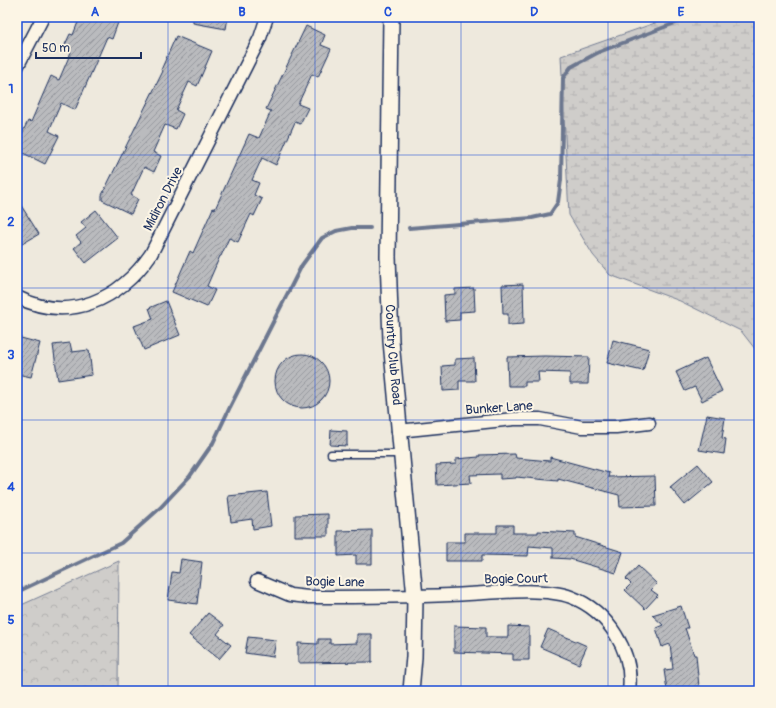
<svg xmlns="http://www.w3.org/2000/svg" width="776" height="708" font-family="Pangolin,sans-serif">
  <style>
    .forest { fill: url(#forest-crowns); stroke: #757e94 }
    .wetland { fill: url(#wetland-marsh); stroke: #757e94 }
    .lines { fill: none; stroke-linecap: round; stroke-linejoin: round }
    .stream { stroke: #6c778f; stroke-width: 4 }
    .building { fill: url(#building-hatch); stroke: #1b2f5e }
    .service-casing { stroke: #1b2f5e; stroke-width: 9 }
    .minor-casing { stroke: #1b2f5e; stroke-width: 15 }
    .tertiary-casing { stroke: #1b2f5e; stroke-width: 18 }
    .service { stroke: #fcf5e5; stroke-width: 6 }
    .minor { stroke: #fcf5e5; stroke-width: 12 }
    .tertiary { stroke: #fcf5e5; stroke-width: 15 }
    .grid { fill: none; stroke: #1d4ed8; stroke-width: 1; stroke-opacity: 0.55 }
    .labels { text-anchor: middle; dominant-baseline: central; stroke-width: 4; stroke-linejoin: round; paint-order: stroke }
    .street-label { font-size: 13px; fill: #1b2f5e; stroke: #fcf5e5 }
    .neatline { fill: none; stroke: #1d4ed8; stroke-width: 1.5 }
    .grid-label { font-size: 13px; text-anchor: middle; font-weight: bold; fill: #1d4ed8 }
  </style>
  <defs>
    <pattern id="forest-crowns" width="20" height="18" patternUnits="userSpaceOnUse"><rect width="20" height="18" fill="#cfcdca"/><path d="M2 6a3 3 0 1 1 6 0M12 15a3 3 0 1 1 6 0" fill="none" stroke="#b1b0b0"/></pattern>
    <pattern id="wetland-marsh" width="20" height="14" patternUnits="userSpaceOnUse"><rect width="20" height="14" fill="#cfcdca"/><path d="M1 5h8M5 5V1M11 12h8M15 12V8" fill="none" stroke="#b1b0b0"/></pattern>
    <pattern id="building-hatch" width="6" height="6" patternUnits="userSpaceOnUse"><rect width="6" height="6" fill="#babbbe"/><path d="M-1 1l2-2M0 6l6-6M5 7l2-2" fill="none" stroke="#96989e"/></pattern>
  </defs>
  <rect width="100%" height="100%" fill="#eee9dd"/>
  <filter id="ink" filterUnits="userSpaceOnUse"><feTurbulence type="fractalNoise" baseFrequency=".025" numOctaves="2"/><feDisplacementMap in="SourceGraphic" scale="8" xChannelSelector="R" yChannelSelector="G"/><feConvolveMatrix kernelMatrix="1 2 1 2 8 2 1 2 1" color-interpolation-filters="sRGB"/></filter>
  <g filter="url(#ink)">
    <path class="forest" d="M 119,561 L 118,691 L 17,691 L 17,607 Z"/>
    <path class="wetland" d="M 672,17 L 759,17 L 759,354 L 741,331 L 680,301 L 610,275 L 593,255 L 569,215 L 561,56 Z"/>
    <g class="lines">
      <path class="stream" d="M 409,228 L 532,218 L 550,214 L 558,202 L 561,180 L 563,78 L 571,67 L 599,52 L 691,17
        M 17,592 L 121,543 L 160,508 L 190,476 L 213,443 L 230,407 L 302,265 L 322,238 L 336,231 L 352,228 L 370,228"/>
    </g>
    <path class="building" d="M 80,17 L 120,17 L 112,39 L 107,37 L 75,110 L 61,103 L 49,131 L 59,136 L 45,164 L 17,150 L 17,143 L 28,121 L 31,122 L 51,76 L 59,80 L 71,52 L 63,49 L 70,34 L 73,35 Z
      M 193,17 L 228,17 L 226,29 L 193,23 Z
      M 306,26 L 325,35 L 321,45 L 331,49 L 318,77 L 312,74 L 298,104 L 308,108 L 300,124 L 295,122 L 276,165 L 262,158 L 252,180 L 259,183 L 254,195 L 262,199 L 254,216 L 251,214 L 238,242 L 229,238 L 221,256 L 220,256 L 207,286 L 215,290 L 207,307 L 172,292 L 190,251 L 193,253 L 213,208 L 215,209 L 249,134 L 259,138 L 271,111 L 266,109 Z
      M 176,36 L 212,51 L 197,86 L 189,82 L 176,110 L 183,114 L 176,129 L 165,125 L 153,152 L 161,156 L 154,172 L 144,167 L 131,195 L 138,199 L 131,214 L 102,200 L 102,195 L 163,71 L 161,70 Z
      M 17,199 L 39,234 L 17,247 Z
      M 96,210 L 118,238 L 86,263 L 74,248 L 81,242 L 76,236 L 86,228 L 81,222 Z
      M 523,284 L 524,324 L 508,325 L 508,314 L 503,314 L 502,285 Z
      M 474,288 L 475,311 L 460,312 L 460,320 L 445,321 L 444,295 L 455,294 L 455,289 Z
      M 166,301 L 180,335 L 144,350 L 134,326 L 153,319 L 149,308 Z
      M 17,337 L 40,343 L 31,377 L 17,374 Z
      M 613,340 L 649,349 L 643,371 L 607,363 Z
      M 70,343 L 72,352 L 89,350 L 92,375 L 58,380 L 53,345 Z
      M275 381a27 27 0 1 1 54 0a27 27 0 1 1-54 0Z
      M 545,356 L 589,357 L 588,384 L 570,384 L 570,373 L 538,372 L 539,382 L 525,382 L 525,386 L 508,386 L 507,357 Z
      M 474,358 L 475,381 L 459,381 L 459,390 L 443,391 L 442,366 L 455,365 L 455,359 Z
      M 706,358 L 722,391 L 702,401 L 695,387 L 685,391 L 676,372 Z
      M 707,415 L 725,418 L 722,438 L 726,439 L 724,454 L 699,450 Z
      M 331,430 L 347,431 L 347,446 L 330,445 Z
      M 515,454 L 516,458 L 550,461 L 550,457 L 609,473 L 608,477 L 655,476 L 656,506 L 620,507 L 619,495 L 558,479 L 558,481 L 516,477 L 516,478 L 500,479 L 500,474 L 470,475 L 471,483 L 437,485 L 436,465 L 456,464 L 456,459 L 479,457 L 479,455 Z
      M 698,464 L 713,482 L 685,505 L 670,487 Z
      M 267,492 L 271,526 L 253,529 L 252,519 L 231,522 L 228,496 Z
      M 328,514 L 328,536 L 295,536 L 295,515 Z
      M 497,525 L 513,525 L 513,533 L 538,533 L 538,531 L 575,533 L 575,537 L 623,552 L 616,573 L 570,559 L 553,558 L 553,548 L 529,546 L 528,556 L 482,555 L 482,561 L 446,561 L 446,542 L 465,542 L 465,533 L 497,533 Z
      M 372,530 L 372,564 L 356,564 L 356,555 L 338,556 L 338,531 Z
      M 181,559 L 202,562 L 197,604 L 168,600 L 172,572 L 179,573 Z
      M 638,566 L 657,584 L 651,590 L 658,595 L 645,609 L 625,590 L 631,584 L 626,579 Z
      M 681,606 L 688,628 L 685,628 L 694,655 L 696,655 L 699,687 L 667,690 L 664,670 L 673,669 L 670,644 L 662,647 L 656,628 L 663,625 L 652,615 Z
      M 208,613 L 224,625 L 217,634 L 231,645 L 219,659 L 189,635 Z
      M 454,626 L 486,627 L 486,637 L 508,637 L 508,626 L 529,627 L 529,660 L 513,660 L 513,654 L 454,652 Z
      M 548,629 L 587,646 L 579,664 L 540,647 Z
      M 357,634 L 372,634 L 372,662 L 298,663 L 298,643 L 318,644 L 318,639 L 330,639 L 330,644 L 357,643 Z
      M 248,637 L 276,640 L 273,657 L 245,653 Z"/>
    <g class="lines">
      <defs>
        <path id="service" d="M 331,454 L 401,454"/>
        <path id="minor" d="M 17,67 L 43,17
          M 17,297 C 70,324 120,299 151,254 L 260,38 L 267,17
          M 398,431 L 514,419 L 540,419 L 582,427 L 616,427 L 649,423
          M 257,581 L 290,595 L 308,597 C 355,597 403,597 450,595 C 483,594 542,586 571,597 C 608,611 634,652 629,691"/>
        <g id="tertiary">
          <path id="s1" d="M 391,17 L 388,257 L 391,341 L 415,597 L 414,657 L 411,691"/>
        </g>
      </defs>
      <use href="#service" class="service-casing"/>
      <use href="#minor" class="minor-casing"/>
      <use href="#tertiary" class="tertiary-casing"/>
      <use href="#service" class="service"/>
      <use href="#minor" class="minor"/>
      <use href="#tertiary" class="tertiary"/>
    </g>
  </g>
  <path class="grid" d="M 168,17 L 168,691M 315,17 L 315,691M 461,17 L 461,691M 608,17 L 608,691M 17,155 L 759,155M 17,288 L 759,288M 17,420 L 759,420M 17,553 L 759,553"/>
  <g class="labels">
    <g class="street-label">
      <text transform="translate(163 199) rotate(-63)">Midiron Drive</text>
      <text stroke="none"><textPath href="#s1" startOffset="338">Country Club Road</textPath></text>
      <text transform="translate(499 408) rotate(-4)">Bunker Lane</text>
      <text transform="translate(516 579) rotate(-1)">Bogie Court</text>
      <text transform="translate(335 582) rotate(1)">Bogie Lane</text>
    </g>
  </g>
  <rect width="776" height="708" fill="none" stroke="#fcf5e5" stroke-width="44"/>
  <path d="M36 52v6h105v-6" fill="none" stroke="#1b2f5e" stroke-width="2"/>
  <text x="42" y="52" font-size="12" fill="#1b2f5e" stroke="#fcf5e5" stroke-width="3" paint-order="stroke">50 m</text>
  <rect x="22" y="22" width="732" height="664" class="neatline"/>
  <g class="grid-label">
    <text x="95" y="16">A</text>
    <text x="242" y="16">B</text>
    <text x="388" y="16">C</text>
    <text x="534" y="16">D</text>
    <text x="681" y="16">E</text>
    <text x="11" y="93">1</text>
    <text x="11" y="226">2</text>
    <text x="11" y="359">3</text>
    <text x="11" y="491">4</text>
    <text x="11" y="624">5</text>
  </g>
</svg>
